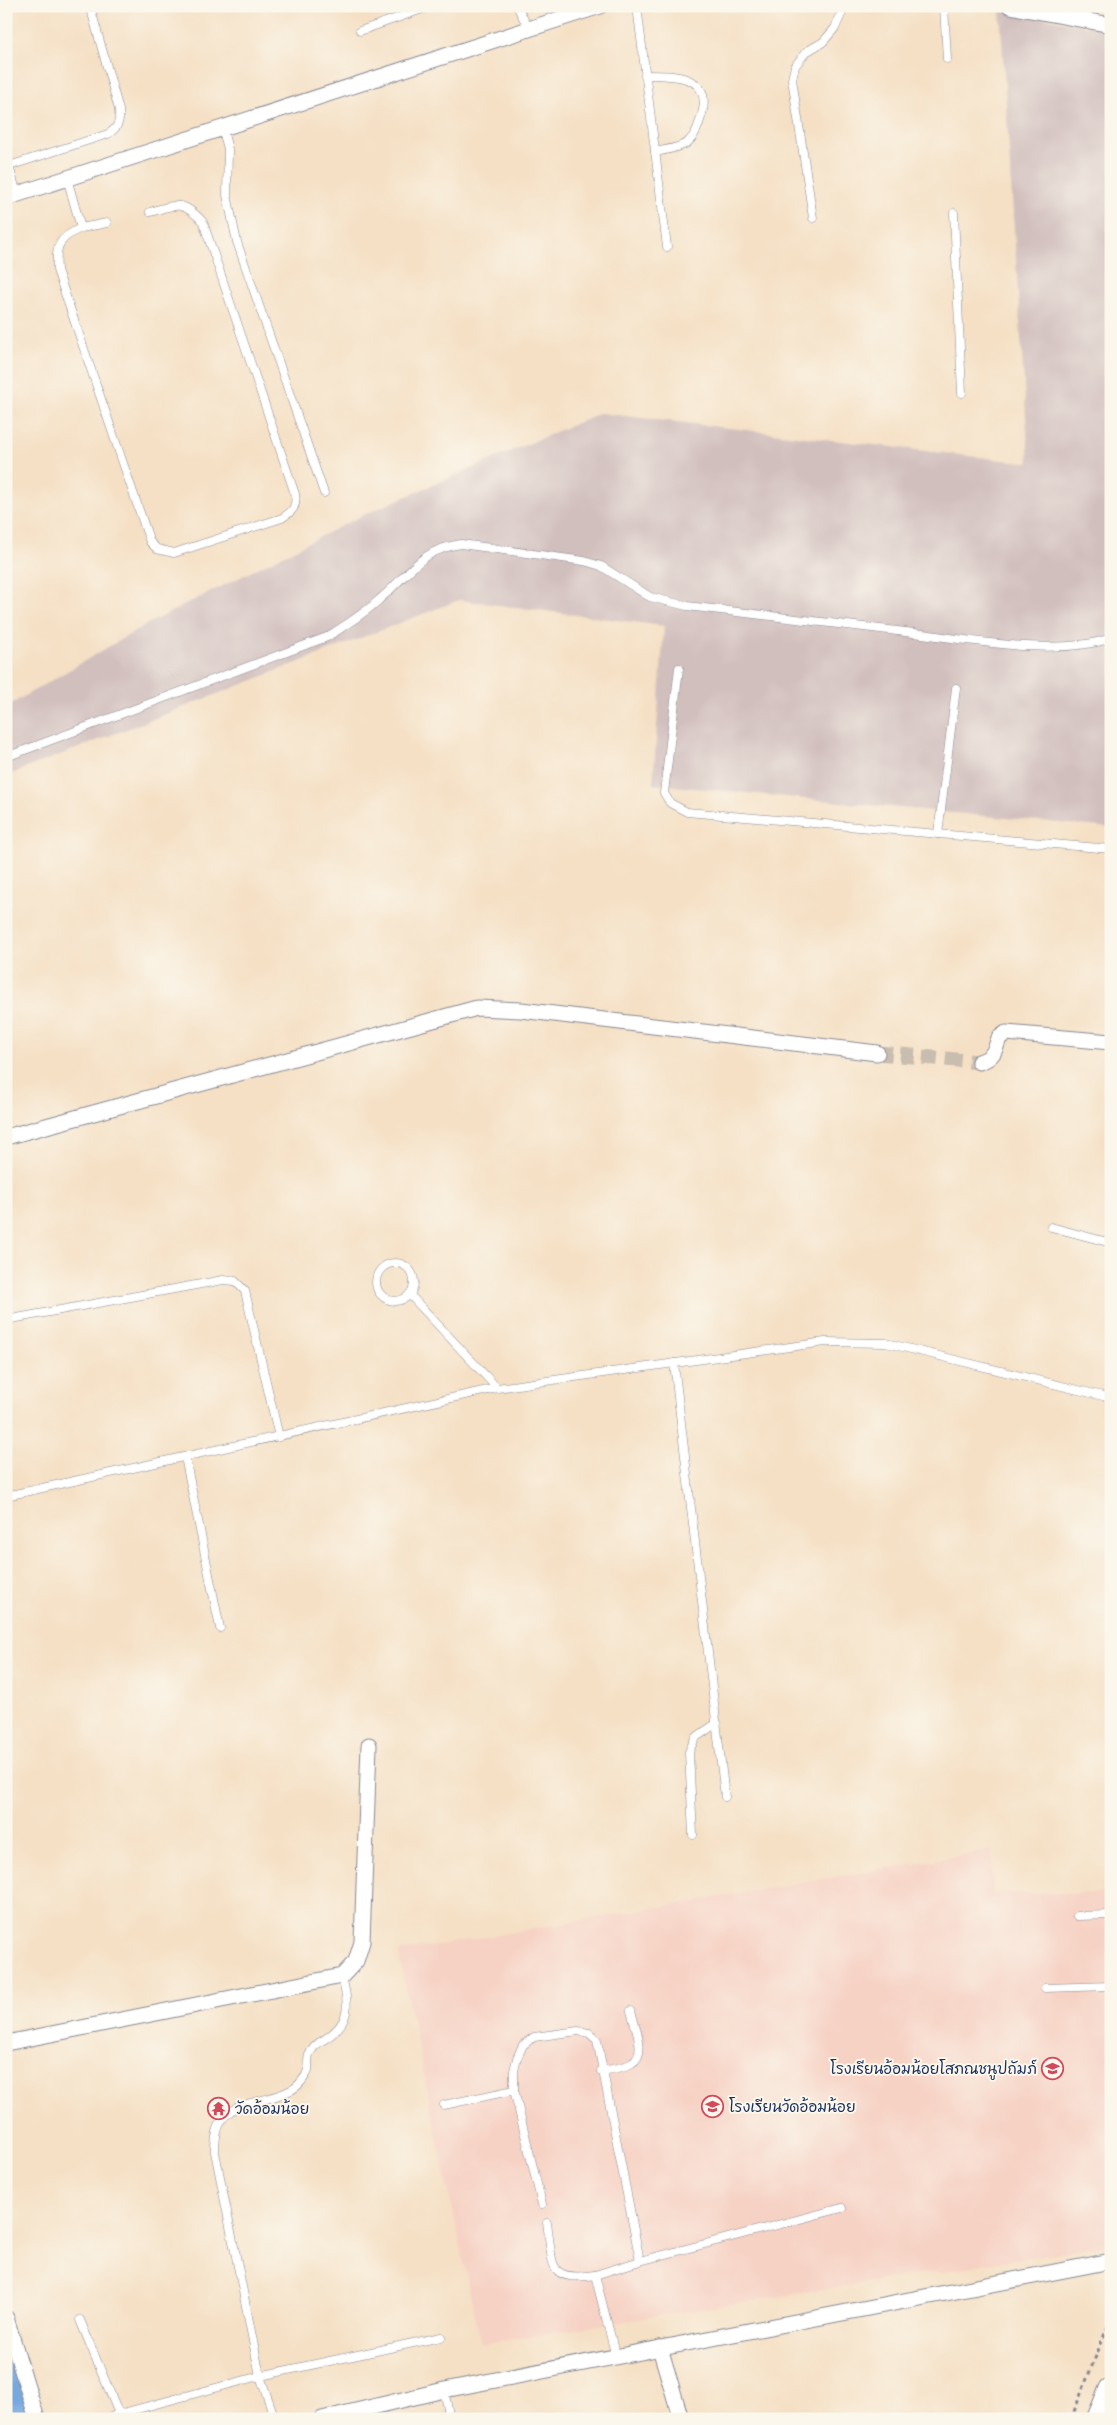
<svg xmlns="http://www.w3.org/2000/svg" width="1117" height="2425" viewBox="0 0 1117 2425" font-family="'Balsamiq Sans','Playpen Sans Thai',sans-serif">
<style>
.built{fill:#f6d2c4}
.industrial{fill:#d1bfbe}
.lines{fill:none;stroke-linecap:round;stroke-linejoin:round}
.canal{stroke:#74a6df;stroke-width:21}
.minor-tunnel{stroke:#c9bdb0;stroke-width:15;stroke-dasharray:15 8;stroke-linecap:butt}
.service-casing{stroke:#888892;stroke-width:9}
.minor-casing{stroke:#888892;stroke-width:17}
.primary-casing{stroke:#888892;stroke-width:26}
.path{stroke:#888892;stroke-width:3;stroke-dasharray:4 4;stroke-linecap:butt}
.service{stroke:#fff;stroke-width:8}
.minor{stroke:#fff;stroke-width:15}
.primary{stroke:#fff;stroke-width:24}
.labels{text-anchor:middle;stroke-width:4;stroke-linejoin:round;paint-order:stroke}
.poi-label{font-size:15px;fill:#1b2f5e;stroke:#fbf7ec;text-anchor:start}
</style>
<rect width="100%" height="100%" fill="#fbf7ec"/>
<filter id="ink" filterUnits="userSpaceOnUse"><feTurbulence type="fractalNoise" baseFrequency=".02" numOctaves="2"/><feDisplacementMap in="SourceGraphic" scale="10" xChannelSelector="R" yChannelSelector="G"/><feConvolveMatrix kernelMatrix="1 2 1 2 8 2 1 2 1" color-interpolation-filters="sRGB"/></filter>
<filter id="wash" filterUnits="userSpaceOnUse"><feTurbulence type="fractalNoise" baseFrequency=".0096" numOctaves="4" result="noise"/><feDisplacementMap in="SourceGraphic" scale="20" xChannelSelector="R" yChannelSelector="G"/><feGaussianBlur stdDeviation="1.12" result="paint"/><feColorMatrix in="noise" values="0 0 0 0 0 0 0 0 0 0 0 0 0 0 0 0 0 1.4 0 .05"/><feComposite in="paint" operator="in"/></filter>
<g filter="url(#wash)">
<rect width="100%" height="100%" fill="#f5e0c5"/>
<polygon class="built" points="992,1850 994,1974 993,1893 1111,1893 1111,2244 481,2344 398,1952"/>
<polygon class="industrial" points="1000,10 1111,30 1111,828 653,784 664,626 459,600 6,776 6,707 149,623 363,515 600,413 1029,463"/>
<g class="lines">
<polyline class="canal" points="6,2358 25,2419"/>
</g>
</g>
<g filter="url(#ink)">
<g class="lines">
<polyline class="minor-tunnel" points="877,1053 979,1062"/>
<defs>
<g id="service">
<polyline points="517,6 529,29"/>
<polyline points="637,6 667,247"/>
<polyline points="944,6 947,59"/>
<polyline points="360,31 431,6"/>
<path d="M645 75C672 75 713 74 702 114 699 124 696 135 688 142 681 148 664 150 655 152"/>
<polyline points="222,127 228,149 227,195 237,242 324,493"/>
<polyline points="9,166 17,194"/>
<path d="M6 167 108 134C118 128 120 122 119 110L90 6"/>
<path d="M67 178 81 228C59 238 55 245 57 270L150 542 157 549 174 553 282 518C293 511 297 507 295 494L203 222C183 200 177 204 150 212"/>
<polyline points="954,213 962,393"/>
<polyline points="813,218 792,79 795,66 806,52 823,42 835,28 845,6"/>
<polyline points="81,228 107,223"/>
<polyline points="679,668 664,793 670,803 687,812 1111,849"/>
<path d="M6 757 327 637C346 625 364 614 380 599 410 574 419 550 461 544L584 561 601 566 650 597 687 606C763 615 838 624 914 633 972 640 1056 657 1111 638"/>
<polyline points="938,834 956,688"/>
<polyline points="1051,1227 1111,1243"/>
<circle cx="395" cy="1282" r="19"/>
<polyline points="410,1295 497,1388"/>
<polyline points="6,1320 223,1280 235,1281 245,1291 279,1437"/>
<polyline points="674,1363 725,1797"/>
<polyline points="185,1457 220,1628"/>
<polyline points="6,1496 497,1388 825,1342 886,1343 1111,1398"/>
<polyline points="693,1835 689,1752 695,1738 717,1723"/>
<polyline points="1077,1916 1111,1915"/>
<polyline points="1045,1988 1111,1986"/>
<path d="M601 2071C611 2069 624 2068 632 2063 648 2054 634 2024 631 2011"/>
<polyline points="514,2090 514,2071 517,2058 523,2045 534,2037 578,2031 589,2033 597,2040 640,2261"/>
<polyline points="444,2105 514,2090 542,2204"/>
<path d="M547 2223C554 2264 545 2282 595 2275"/>
<polyline points="80,2320 119,2414 260,2376 441,2337"/>
<polyline points="616,2357 595,2275 640,2261 842,2208"/>
<polyline points="444,2390 450,2419"/>
<polyline points="106,2419 119,2414"/>
<path d="M275 2419 260 2376 215 2152C214 2095 255 2109 291 2090 298 2087 306 2077 308 2070 309 2066 307 2060 309 2055 312 2048 319 2042 325 2039 353 2021 348 2004 342 1976"/>
</g>
<g id="minor">
<polyline points="1010,6 1111,25"/>
<polyline points="6,198 600,6"/>
<path d="M979 1062C993 1058 995 1051 999 1038L1006 1033 1111 1042"/>
<polyline points="6,1137 477,1008 521,1010 877,1053"/>
<polyline points="6,2043 342,1976 356,1961 362,1942 369,1745"/>
<polyline points="6,2318 37,2419"/>
<polyline points="660,2348 681,2419"/>
<polyline points="322,2419 444,2390 1111,2261"/>
</g>
<polyline id="primary" points="1099,2419 1111,2390"/>
</defs>
<use href="#service" class="service-casing"/>
<use href="#minor" class="minor-casing"/>
<use href="#primary" class="primary-casing"/>
<polyline class="path" points="1071,2419 1111,2318"/>
<use href="#service" class="service"/>
<use href="#minor" class="minor"/>
<use href="#primary" class="primary"/>
</g>
</g>
<defs>
<symbol id="school-ring" viewBox="-11 -11 22 22"><circle r="9.5" fill="#fbf7ec" stroke="#d1495b" stroke-width="1.5"/><path d="M0-5L7-2L0 1L-7-2ZM-4 1L0 2.5L4 1V4Q0 6-4 4Z" fill="#d1495b"/></symbol>
<symbol id="temple-ring" viewBox="-11 -11 22 22"><circle r="9.5" fill="#fbf7ec" stroke="#d1495b" stroke-width="1.5"/><path d="M0-6L5-2H3V0L6.5 2.5H4V6H1.5V3h-3V6H-4V2.5H-6.5L-3 0V-2H-5Z" fill="#d1495b"/></symbol>
</defs>
<g fill-rule="evenodd">
<use href="#school-ring" x="1040" y="2056" width="25" height="25"/>
<use href="#school-ring" x="700" y="2094" width="25" height="25"/>
<use href="#temple-ring" x="206" y="2096" width="25" height="25"/>
</g>
<g class="labels">
<g class="poi-label">
<text x="1037" y="2074" text-anchor="end">โรงเรียนอ้อมน้อยโสภณชนูปถัมภ์</text>
<text x="729" y="2112">โรงเรียนวัดอ้อมน้อย</text>
<text x="235" y="2114">วัดอ้อมน้อย</text>
</g>
</g>
<rect width="1117" height="2425" fill="none" stroke="#fbf7ec" stroke-width="25"/>
</svg>
